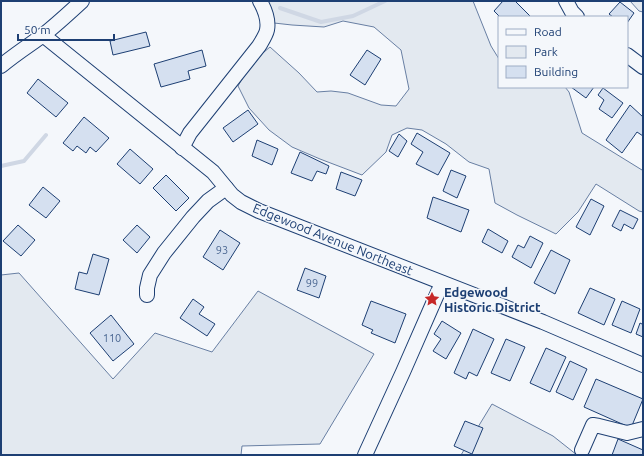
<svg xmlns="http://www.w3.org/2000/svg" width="644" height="456" viewBox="0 0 644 456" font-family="Ubuntu,sans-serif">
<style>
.green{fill:#e3e9f0;stroke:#687fa3}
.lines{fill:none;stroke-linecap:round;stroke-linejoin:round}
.stream{stroke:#cfd7e4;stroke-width:4}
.building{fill:#d5e0f0;stroke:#1d3f73}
.minor-casing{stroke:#1d3f73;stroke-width:16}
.minor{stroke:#f4f7fb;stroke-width:14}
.labels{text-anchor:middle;stroke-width:3;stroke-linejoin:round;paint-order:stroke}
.number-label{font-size:11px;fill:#4b6792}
.street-label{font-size:13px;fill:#1d3f73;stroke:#f4f7fb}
.poi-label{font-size:13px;font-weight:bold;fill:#1d3f73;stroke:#f4f7fb;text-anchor:start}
</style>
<rect width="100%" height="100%" fill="#f4f7fb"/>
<g class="green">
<polygon points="264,1 473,1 491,46 499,59 499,87 565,87 569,92 582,133 642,170 643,170 643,212 639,211 596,184 578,212 556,234 517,215 495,203 489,169 469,162 446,144 422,130 407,128 392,135 386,152 362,175 320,159 292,147 269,130 249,108 238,86 252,62 270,47 299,73 317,92 331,91 348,93 381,105 396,106 409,89 401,50 374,27 343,21 324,27 292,25 274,23"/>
<polygon points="630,1 643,1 643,12 639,11"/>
<polygon points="19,273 113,379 155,333 212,352 258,291 374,354 320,444 242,446 241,455 1,455 1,275"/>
<polygon points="492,404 553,436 577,455 461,455"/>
</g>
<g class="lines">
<g class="stream">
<polyline points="280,8 321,22 353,16 385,1"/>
<polyline points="1,166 24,161 46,135"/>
</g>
</g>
<g class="building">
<polygon points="503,1 515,1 531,17 500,17 494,11"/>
<polygon points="620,2 634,13 627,23 627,17 613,17 609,14"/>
<polygon points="146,32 150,46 113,55 110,41"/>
<polygon points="202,50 206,66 188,71 190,79 161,87 154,64"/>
<polygon points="367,50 381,59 365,85 350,75"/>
<polygon points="38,79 68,103 56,117 27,93"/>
<polygon points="571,87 594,87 586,98"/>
<polygon points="603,88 623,103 612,118 599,109 604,100 598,95"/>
<polygon points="630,105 643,117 643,136 637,132 622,153 606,140"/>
<polygon points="248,110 258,124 233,142 223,128"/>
<polygon points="84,117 109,138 96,152 90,147 86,153 77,146 73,151 63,143"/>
<polygon points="417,133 450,153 438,175 416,164 423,152 411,144"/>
<polygon points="399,134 407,141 398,157 389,151"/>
<polygon points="257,140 278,149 272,165 252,156"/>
<polygon points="130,149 153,169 140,184 117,164"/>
<polygon points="300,152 329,166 326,174 317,171 312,181 291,173"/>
<polygon points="451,170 466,176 457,198 443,191"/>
<polygon points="341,172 362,180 355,196 336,189"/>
<polygon points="166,175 189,198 176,211 153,188"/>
<polygon points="43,187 60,201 46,218 29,205"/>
<polygon points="433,197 469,210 461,232 427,218"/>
<polygon points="591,199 604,206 590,235 576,227"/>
<polygon points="620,210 638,219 633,229 624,224 621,231 612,226"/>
<polygon points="18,225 35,240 21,256 3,241"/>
<polygon points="137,225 150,237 137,253 123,240"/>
<polygon points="488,229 508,241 502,253 482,242"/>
<polygon points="220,230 240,243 223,270 203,257"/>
<polygon points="530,236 543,243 531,268 512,257 518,245 524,248"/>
<polygon points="551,250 570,260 555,294 534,283"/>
<polygon points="93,254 109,259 99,295 75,289 79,272 87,274"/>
<polygon points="305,268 326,276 319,298 297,290"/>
<polygon points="590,288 615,299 604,325 578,313"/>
<polygon points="193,299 204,307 199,314 215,324 207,336 180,318"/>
<polygon points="371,301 406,314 395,343 371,333 373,330 362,325"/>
<polygon points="622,301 640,309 631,333 612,325"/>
<polygon points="111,315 134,344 113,361 90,333"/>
<polygon points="442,321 461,333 446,359 433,351 441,339 434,334"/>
<polygon points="640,323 642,324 643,323 643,337 636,334"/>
<polygon points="473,329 494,339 477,376 469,372 466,379 454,373"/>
<polygon points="506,339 525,347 510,381 491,373"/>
<polygon points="546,348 566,357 550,392 530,383"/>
<polygon points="570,361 587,369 573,400 556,392"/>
<polygon points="596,379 643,399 631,428 584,407"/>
<polygon points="465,421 483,428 472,454 454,446"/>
<polygon points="618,439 643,450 643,455 612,455"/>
</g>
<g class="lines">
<defs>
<g id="minor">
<polyline points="566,1 572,12 577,17"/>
<polyline points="43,35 213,172 232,195 241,202 259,211 543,322 643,365"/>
<polyline points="627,55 643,67"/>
<path d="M1 66C14 55 28 46 42 36 56 25 69 13 82 1"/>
<path d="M182 148 190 133 259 46C262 41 266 35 267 30 269 20 265 10 260 1"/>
<polyline points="147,295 147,288 150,275 164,253 193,217 208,201 226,188"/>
<polyline points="582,450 593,425 599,426 627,433 643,429"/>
<polyline points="365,455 403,372 442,283"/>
</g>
</defs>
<use href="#minor" class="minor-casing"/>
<use href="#minor" class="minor"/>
</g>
<defs>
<symbol id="sight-bare" viewBox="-9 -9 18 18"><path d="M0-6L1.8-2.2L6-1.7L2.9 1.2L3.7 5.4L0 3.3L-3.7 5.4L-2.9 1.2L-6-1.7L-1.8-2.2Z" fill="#c62828" stroke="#f4f7fb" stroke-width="2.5" paint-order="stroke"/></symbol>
</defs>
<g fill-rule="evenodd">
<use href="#sight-bare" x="421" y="288" width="22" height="22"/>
</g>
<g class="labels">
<g class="number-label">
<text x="222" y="254">93</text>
<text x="312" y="287">99</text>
<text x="112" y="342">110</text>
</g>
<g class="street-label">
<text transform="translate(333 239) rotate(22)" y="5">Edgewood Avenue Northeast</text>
</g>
<g class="poi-label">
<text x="444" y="297">Edgewood<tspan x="444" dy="15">Historic District</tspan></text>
</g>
</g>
<rect width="644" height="456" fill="none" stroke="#1d3f73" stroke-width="4"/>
<rect x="498" y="16" width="130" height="72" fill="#f4f7fb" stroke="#9eadc5"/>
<rect x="506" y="29" width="20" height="6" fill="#f4f7fb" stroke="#9eadc5"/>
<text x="534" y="36" font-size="12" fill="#1d3f73">Road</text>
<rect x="506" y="46" width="20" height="12" fill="#e3e9f0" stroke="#9eadc5"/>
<text x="534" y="56" font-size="12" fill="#1d3f73">Park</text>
<rect x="506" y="66" width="20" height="12" fill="#d5e0f0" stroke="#9eadc5"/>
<text x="534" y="76" font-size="12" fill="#1d3f73">Building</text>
<path d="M18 34v6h96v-6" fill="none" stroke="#1d3f73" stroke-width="2"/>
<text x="24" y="34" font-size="12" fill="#1d3f73" stroke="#f4f7fb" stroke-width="3" paint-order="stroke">50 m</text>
</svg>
